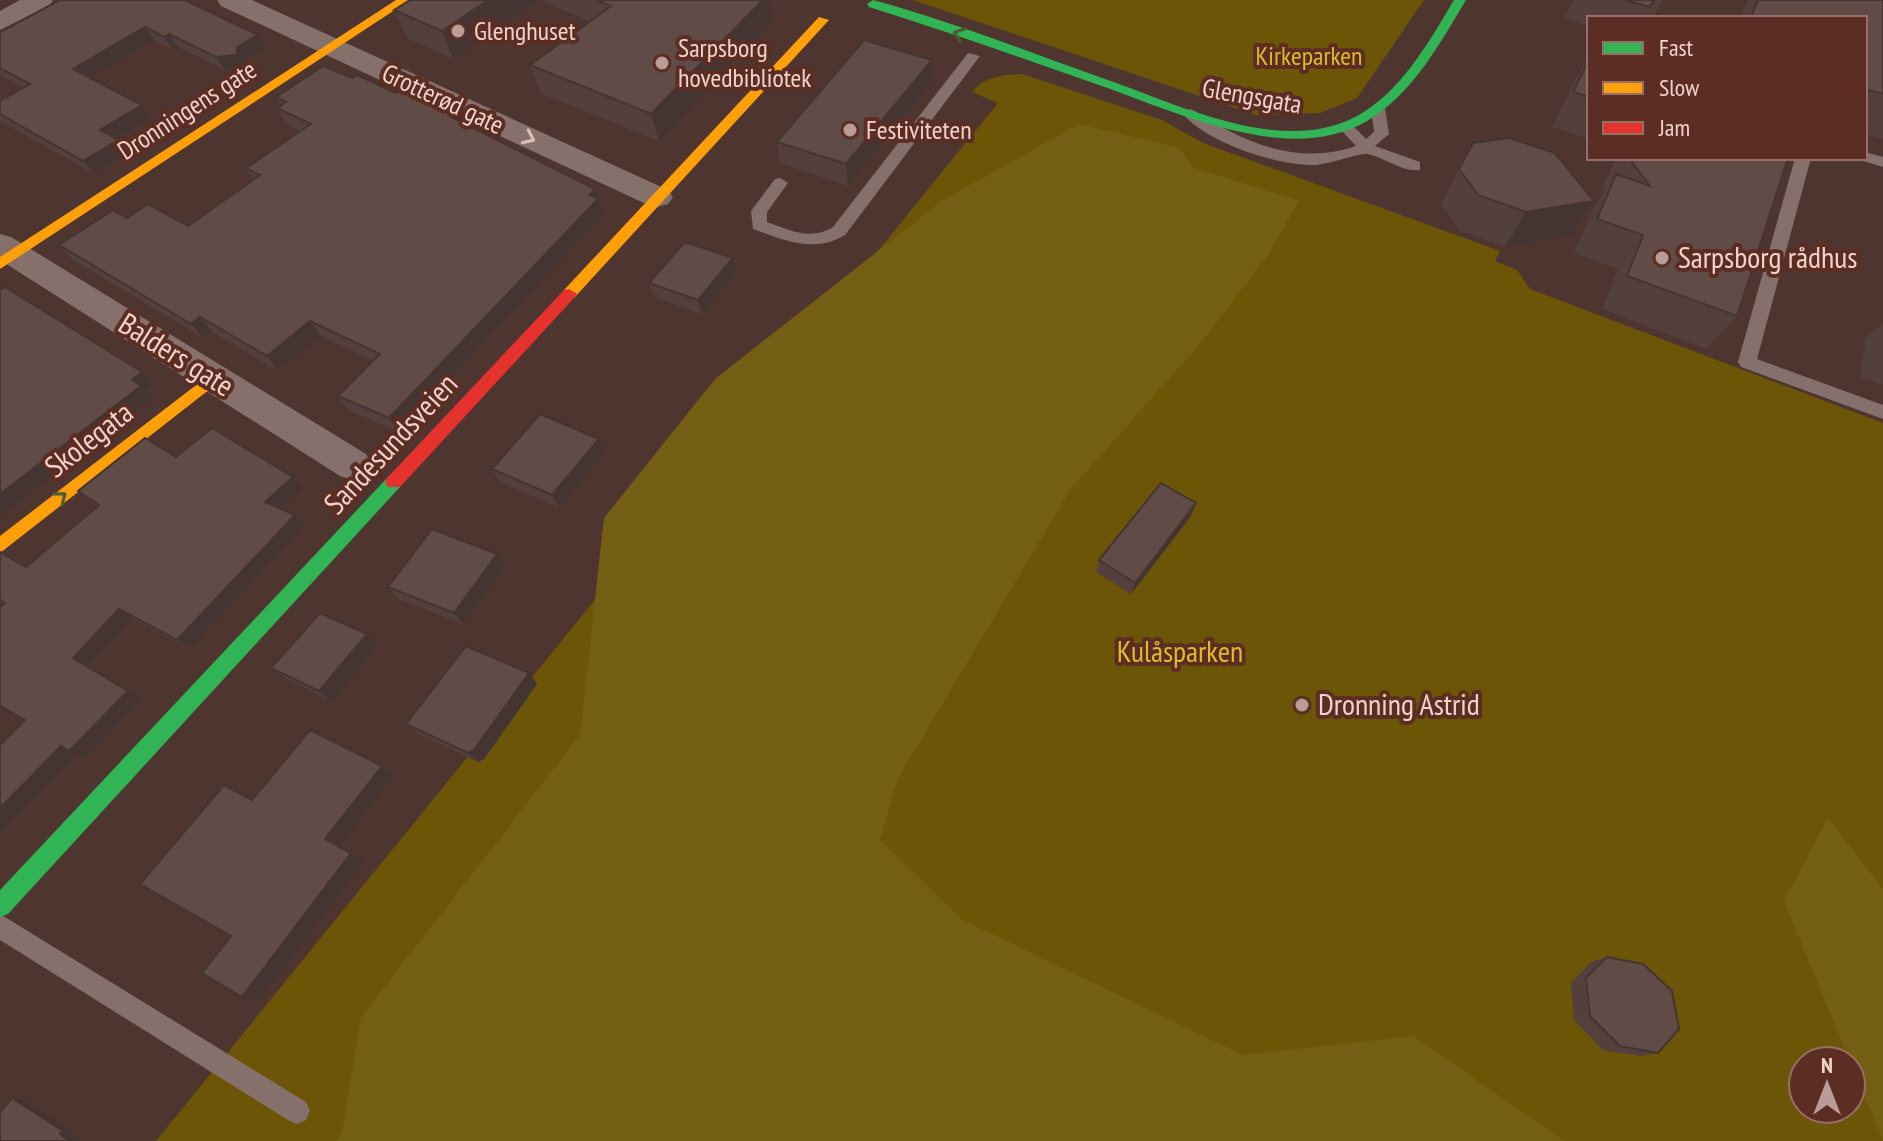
<svg xmlns="http://www.w3.org/2000/svg" width="1883" height="1141" viewBox="0 0 1883 1141" font-family="'PT Sans Narrow',sans-serif">
<style>
.green{fill:#6c5506;fill-rule:evenodd}
.forest{fill:#745e13}
.lines{fill:none;stroke-linecap:round;stroke-linejoin:round}
.lane{fill:#85706c;fill-rule:evenodd}
.street{fill:#85706c;fill-rule:evenodd}
.fast{fill:#30b455;fill-rule:evenodd}
.slow{fill:#ff9f0a;fill-rule:evenodd}
.jam{fill:#e5322d;fill-rule:evenodd}
.wall{fill:#53403d}
.shaded-wall{fill:#443432}
.building{fill:#614b47;stroke:#443432;stroke-width:2}
.oneway{stroke:#4d5c34}
.oneway2{stroke:#dcbfb9}
.poi-dot{fill:#b99c95;stroke:#5c2d23;stroke-width:3}
.labels{text-anchor:middle;stroke-width:8;stroke-linejoin:round;paint-order:stroke}
.far-poi-label{font-size:26px;fill:#f2d3cc;stroke:#5c2d23;text-anchor:start}
.far-park-label{font-size:26px;fill:#e1ba2a;stroke:#5c2d23}
.far-street-label{font-size:26px;fill:#f2d3cc;stroke:#5c2d23}
.poi-label{font-size:30px;fill:#f2d3cc;stroke:#5c2d23;text-anchor:start}
.street-label{font-size:30px;fill:#f2d3cc;stroke:#5c2d23}
.park-label{font-size:30px;fill:#e1ba2a;stroke:#5c2d23}
</style>
<rect width="100%" height="100%" fill="#4f3530"/>
<g class="green">
<polygon points="913,0 1424,0 1357,98 1320,113 1256,115"/>
<path d="M1022 74 1162 120 1203 143 1500 251 1495 261 1517 270 1530 289 1883 423V1141H156L998 103 972 92C986 76 1002 75 1022 74ZM1803 1061H1851V1109H1803Z"/>
</g>
<g class="forest">
<polygon points="1079,124 1180,148 1192,167 1299,201 1269,253 1204,339 1070,490 898,778 880,840 961,919 1243,1055 1413,1036 1564,1141 335,1141 342,1132 361,1017 580,735 604,518 715,379 943,200"/>
<polygon points="1828,818 1883,889 1883,1141 1784,901"/>
</g>
<g class="lines">
<g class="lane">
<path d="M968 53 980 56 845 235C814 254 784 240 753 229L751 211 775 179 780 178 788 183 767 212V222C789 230 811 241 833 227Z"/>
<path d="M1378 103 1385 108 1389 134 1375 146 1420 162V170C1403 173 1385 157 1367 154 1358 153 1328 165 1313 165 1275 165 1208 143 1183 114L1190 109 1195 111C1244 143 1298 166 1356 146L1340 129V123H1350L1366 139 1374 132 1371 108Z"/>
<polygon points="1865,152 1883,157 1883,167 1860,160 1858,158 1865,158"/>
<polygon points="1795,158 1811,158 1757,359 1883,405 1883,419 1741,367 1738,362"/>
<polygon points="0,914 306,1102 310,1111 306,1120 297,1124 288,1120 0,940"/>
</g>
<g class="street">
<polygon points="20,0 53,0 49,6 0,30 0,11"/>
<polygon points="217,0 252,0 668,190 673,197 668,204 657,207 646,204 221,6"/>
<polygon points="0,234 11,237 366,454 372,465 366,476 353,480 340,476 0,260"/>
</g>
<g class="fast">
<path d="M873 0C951 21 1028 52 1105 79 1178 104 1281 157 1357 116 1401 92 1429 42 1454 0H1466C1440 43 1412 95 1367 121 1342 136 1308 141 1279 138 1216 132 1158 106 1099 85 1022 58 946 31 869 7L867 4Z"/>
<polygon points="394,475 400,477 403,482 400,487 8,914 0,917 0,890 388,477"/>
</g>
<g class="slow">
<polygon points="396,0 410,0 0,269 0,257"/>
<polygon points="819,17 829,20 574,298 564,298 564,290"/>
<polygon points="213,372 219,374 221,378 219,382 0,553 0,536"/>
</g>
<polygon class="jam" points="569,289 577,294 574,298 400,487 388,487 385,482 388,477 564,290"/>
</g>
<g class="wall">
<polygon points="60,0 258,35 265,48 245,60 245,68 225,70 178,47 173,50 154,40 90,78 151,118 117,139 128,153 94,174 0,121 0,101 24,88 0,75 0,32"/>
<polygon points="538,0 454,59 407,38 394,10"/>
<polygon points="541,0 770,0 773,21 659,141 540,93 530,65 590,22"/>
<polygon points="1574,0 1663,0 1652,18 1589,18 1589,26 1564,18"/>
<polygon points="1748,0 1883,0 1883,139 1865,134 1865,18 1740,18"/>
<polygon points="1589,56 1589,139 1552,127 1576,78"/>
<polygon points="932,82 848,186 780,163 777,142"/>
<polygon points="276,97 469,125 599,198 604,214 399,432 348,410 338,396 373,361 321,336 278,371 212,332 203,338 73,260 59,245 127,218 188,226 254,180 246,168 301,131 286,124 277,108 281,105"/>
<polygon points="1616,158 1788,158 1737,316 1707,349 1602,309 1618,269 1574,253 1593,209 1605,191 1602,188"/>
<polygon points="1459,169 1594,201 1571,236 1505,247 1459,230 1441,204"/>
<polygon points="736,273 702,314 654,297 649,283"/>
<polygon points="1883,323 1883,385 1860,377 1866,338"/>
<polygon points="605,452 560,508 500,482 492,469"/>
<polygon points="176,457 303,488 280,508 305,525 190,649 133,619 88,667 142,699 85,758 25,720 5,603 26,567 98,507 78,491"/>
<polygon points="1191,516 1131,594 1096,572 1099,560"/>
<polygon points="506,566 463,624 398,599 388,587"/>
<polygon points="378,645 332,702 285,678 271,668"/>
<polygon points="529,673 537,684 484,759 478,762 418,734 406,724"/>
<polygon points="1607,957 1658,1053 1641,1056 1603,1050 1574,1020 1571,983 1591,962"/>
</g>
<g class="shaded-wall">
<polygon points="488,0 538,0 454,59 442,31"/>
<polygon points="763,0 770,0 773,21 659,141 651,114"/>
<polygon points="145,27 154,40 83,82 73,69"/>
<polygon points="169,34 178,47 173,50 164,37"/>
<polygon points="258,35 265,48 245,60 245,68 225,70 216,57 237,47"/>
<polygon points="932,60 932,82 848,186 846,164"/>
<polygon points="142,105 151,118 110,143 100,130"/>
<polygon points="462,110 469,125 458,133 451,117"/>
<polygon points="118,140 128,153 94,174 83,161"/>
<polygon points="595,189 604,214 399,432 389,418 589,195"/>
<polygon points="1594,201 1571,236 1505,247 1526,212"/>
<polygon points="733,258 736,273 702,314 698,300"/>
<polygon points="200,317 212,332 203,338 191,324"/>
<polygon points="310,321 321,336 278,371 267,356"/>
<polygon points="142,372 153,384 145,390 153,397 0,516 0,494"/>
<polygon points="599,439 605,452 560,508 552,495"/>
<polygon points="293,477 303,488 275,513 265,502"/>
<polygon points="1196,503 1191,516 1131,594 1135,583"/>
<polygon points="295,515 305,525 190,649 177,640"/>
<polygon points="497,554 506,566 463,624 454,613"/>
<polygon points="119,609 133,619 87,667 73,658"/>
<polygon points="367,634 378,645 332,702 319,691"/>
<polygon points="529,673 537,684 484,759 478,762 468,753"/>
<polygon points="128,691 142,699 85,758 77,754 0,833 0,808 61,746"/>
<polygon points="382,766 394,775 339,847 325,839"/>
<polygon points="351,853 365,860 259,1001 242,997"/>
<polygon points="12,1098 24,1100 74,1132 72,1135 80,1141 69,1141"/>
</g>
<g class="building">
<polygon points="60,0 185,0 258,35 237,47 237,55 216,57 169,34 164,37 145,27 73,69 142,105 100,130 118,140 83,161 0,114 0,101 30,84 0,68 0,32"/>
<polygon points="410,0 488,0 442,31 394,10"/>
<polygon points="597,0 763,0 651,114 530,65 611,6"/>
<polygon points="1624,0 1654,0 1650,7"/>
<polygon points="1758,0 1883,0 1883,94 1865,89 1865,18 1751,18"/>
<polygon points="864,40 932,60 846,164 777,142"/>
<polygon points="1589,59 1589,97 1573,92"/>
<polygon points="323,66 353,78 357,75 396,93 408,85 462,110 451,117 595,189 589,195 599,198 389,418 338,396 380,354 310,321 267,356 200,317 191,324 59,245 113,210 127,218 148,204 188,226 260,175 246,168 311,124 277,108 286,102 276,97"/>
<polygon points="1509,138 1555,153 1594,201 1526,212 1478,195 1459,169 1473,143"/>
<polygon points="1629,158 1788,158 1737,316 1627,276 1643,235 1597,219 1616,174 1650,186"/>
<polygon points="685,242 733,258 698,300 649,283"/>
<polygon points="5,287 142,372 132,380 141,386 0,494 0,290"/>
<polygon points="540,414 599,439 552,495 492,469"/>
<polygon points="212,428 293,477 265,502 295,515 177,640 119,609 73,658 128,691 69,751 61,746 0,808 0,745 25,720 0,706 0,607 5,603 0,600 0,552 26,567 99,505 78,491 145,438 176,457"/>
<polygon points="1161,483 1196,503 1135,583 1099,560"/>
<polygon points="432,529 497,554 454,613 388,587"/>
<polygon points="320,613 367,634 319,691 271,668"/>
<polygon points="466,646 529,673 474,750 468,753 406,724"/>
<polygon points="310,730 382,766 325,839 351,853 242,997 202,973 231,936 140,884 224,785 252,800"/>
<polygon points="1607,957 1643,964 1672,991 1679,1029 1658,1053 1620,1046 1590,1016 1586,978"/>
<polygon points="12,1098 63,1131 60,1134 69,1141 0,1141 0,1112"/>
</g>
<defs><path id="oneway-chevron" d="M-2-3.5L2.5 0L-2 3.5" fill="none" stroke-width="1.6" stroke-linecap="round" stroke-linejoin="round" transform="scale(2)"/></defs>
<g class="oneway">
<use href="#oneway-chevron" transform="translate(959 34) rotate(-160)"/>
<use href="#oneway-chevron" transform="translate(61 497) rotate(-38)"/>
</g>
<use class="oneway2" href="#oneway-chevron" transform="translate(529 138) rotate(25)"/>
<g class="poi-dot">
<circle cx="458" cy="31" r="8"/>
<circle cx="662" cy="63" r="8"/>
<circle cx="850" cy="130" r="8"/>
<circle cx="1662" cy="258" r="8"/>
<circle cx="1302" cy="705" r="8"/>
</g>
<g class="labels">
<g class="far-poi-label">
<text x="474" y="40">Glenghuset</text>
<text x="678" y="57">Sarpsborg<tspan x="678" dy="30">hovedbibliotek</tspan></text>
<text x="866" y="139">Festiviteten</text>
</g>
<g class="far-park-label">
<text x="1309" y="65">Kirkeparken</text>
</g>
<g class="far-street-label">
<text transform="translate(1252 96) rotate(10)" y="9">Glengsgata</text>
<text transform="translate(443 99) rotate(25)" y="9">Grotterød gate</text>
<text transform="translate(187 110) rotate(-33)" y="9">Dronningens gate</text>
</g>
<g class="poi-label">
<text x="1678" y="268">Sarpsborg rådhus</text>
<text x="1318" y="715">Dronning Astrid</text>
</g>
<g class="street-label">
<text transform="translate(176 355) rotate(32)" y="10">Balders gate</text>
<text transform="translate(89 440) rotate(-38)" y="10">Skolegata</text>
<text transform="translate(391 444) rotate(-47)" y="10">Sandesundsveien</text>
</g>
<g class="park-label">
<text x="1180" y="662">Kulåsparken</text>
</g>
</g>
<rect x="1587" y="16" width="280" height="144" fill="#5c2d23" stroke="#986f67" stroke-width="2"/>
<rect x="1603" y="42" width="40" height="12" fill="#30b455" stroke="#986f67" stroke-width="2"/>
<text x="1659" y="56" font-size="24" fill="#f2d3cc">Fast</text>
<rect x="1603" y="82" width="40" height="12" fill="#ff9f0a" stroke="#986f67" stroke-width="2"/>
<text x="1659" y="96" font-size="24" fill="#f2d3cc">Slow</text>
<rect x="1603" y="122" width="40" height="12" fill="#e5322d" stroke="#986f67" stroke-width="2"/>
<text x="1659" y="136" font-size="24" fill="#f2d3cc">Jam</text>
<g transform="translate(1827 1085)"><circle r="38" fill="#5c2d23" stroke="#986f67" stroke-width="2"/>
<path d="M0-6L14 30L0 20L-14 30Z" fill="#b99c95"/>
<text y="-12" font-size="22" font-weight="bold" text-anchor="middle" fill="#f2d3cc">N</text>
</g>
</svg>
